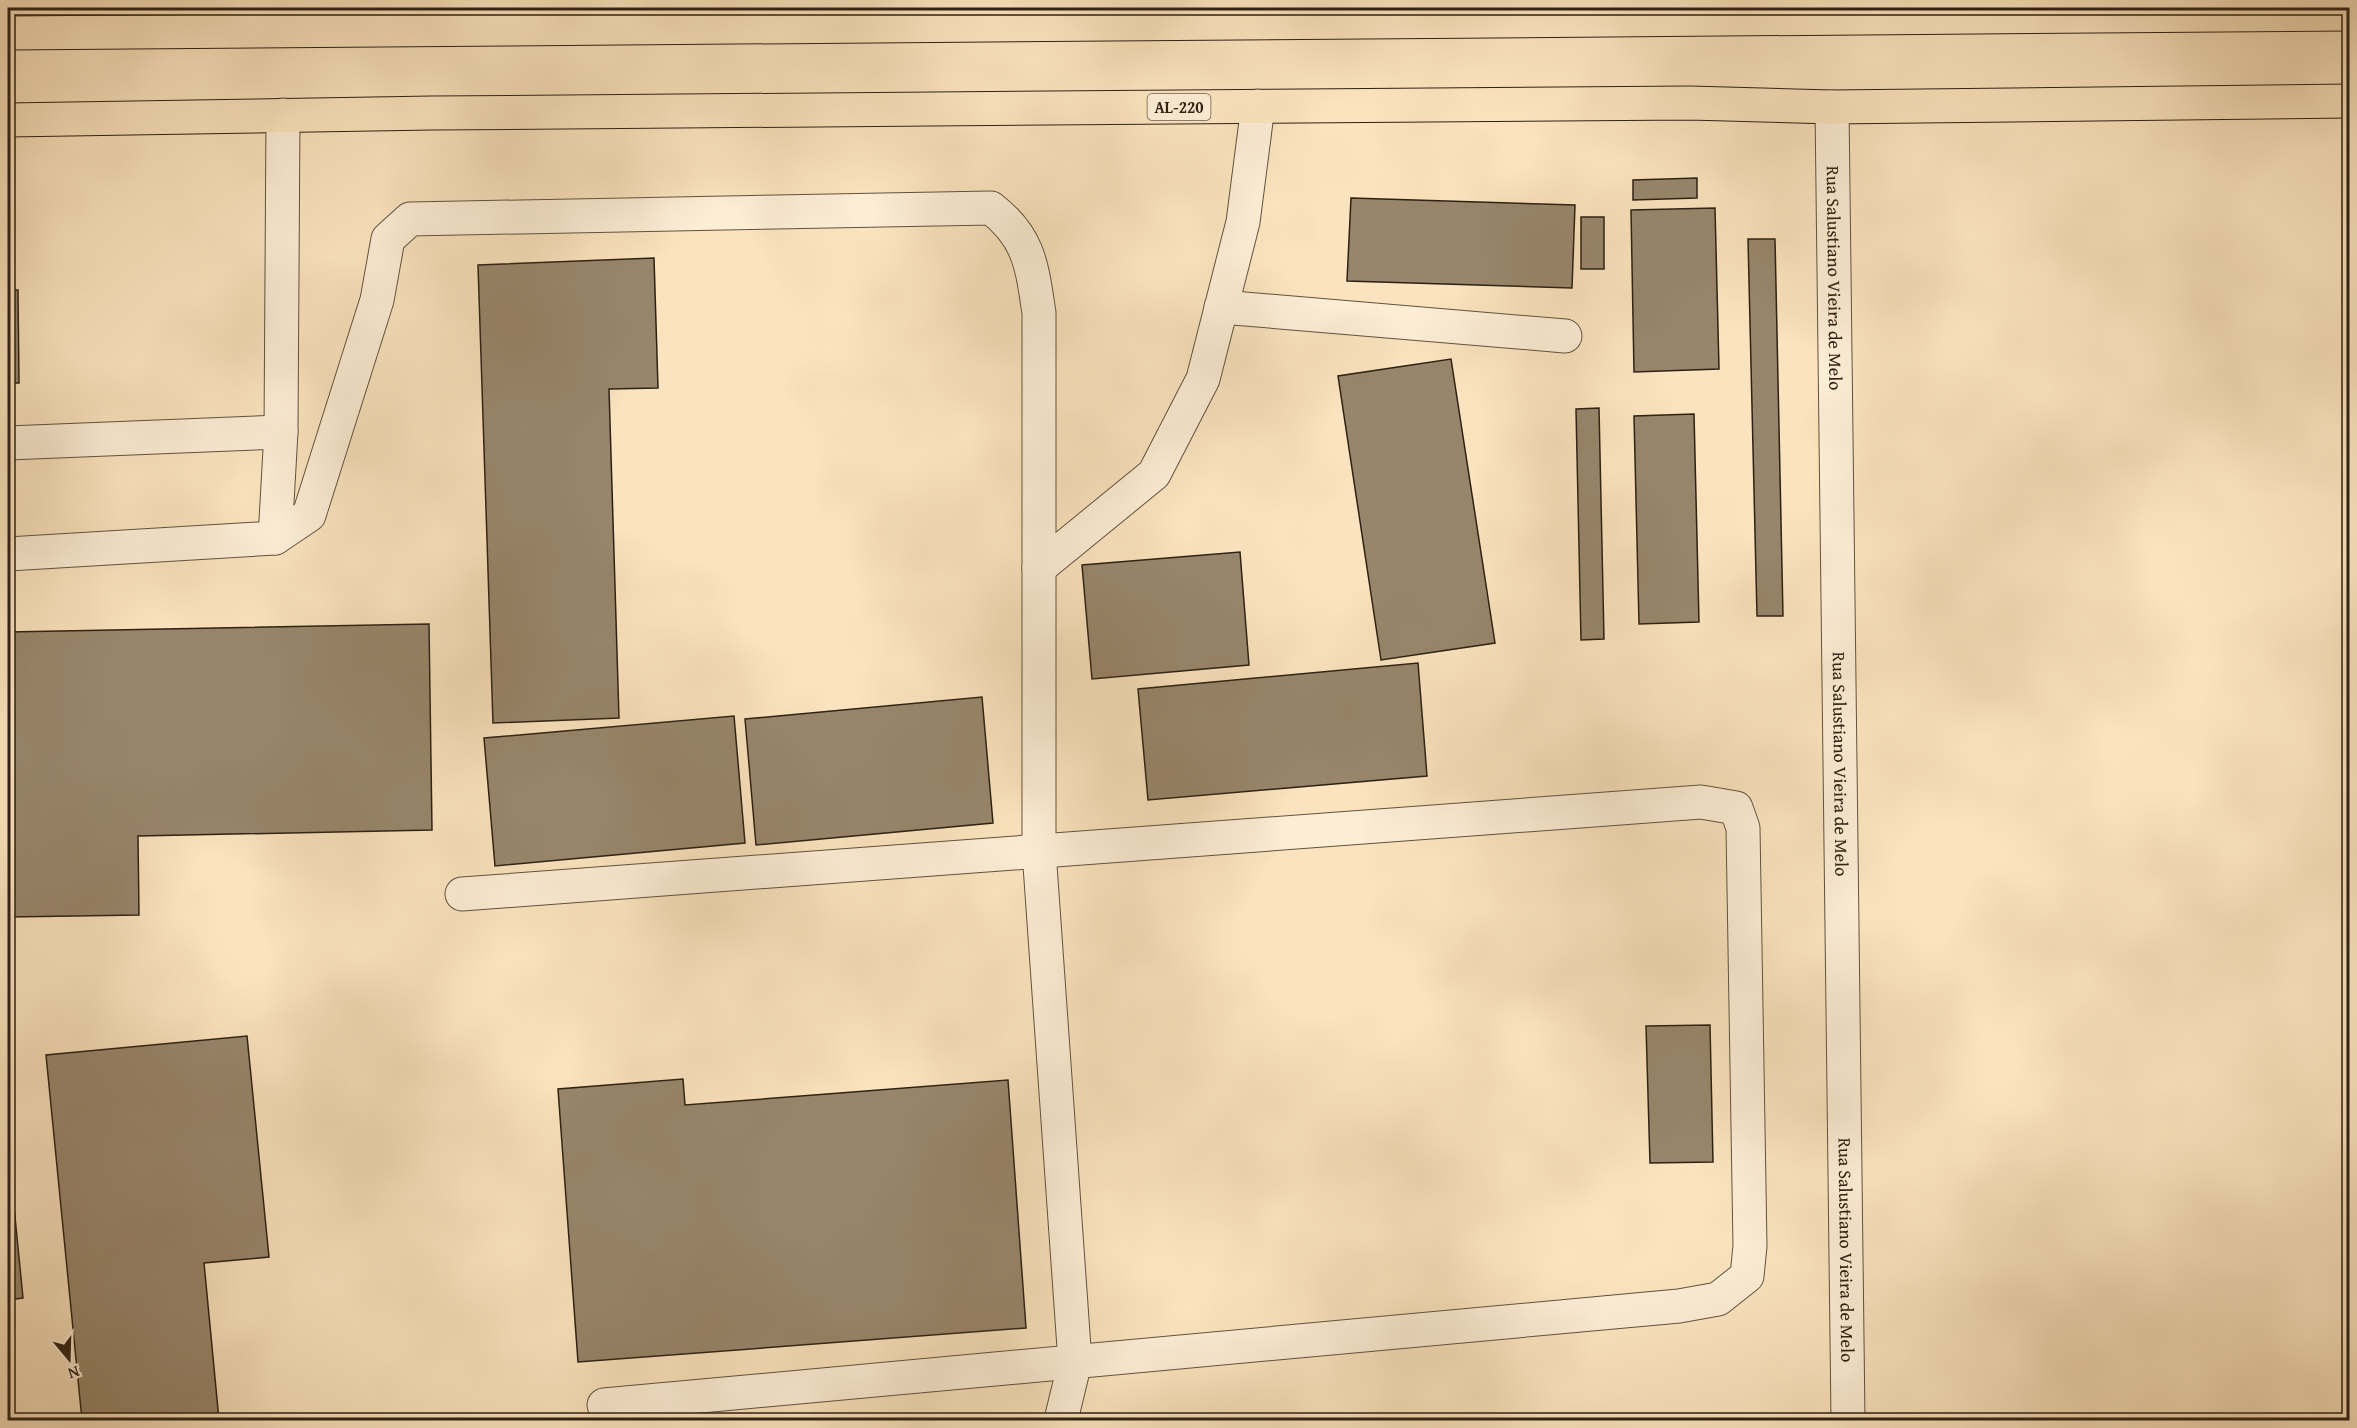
<svg xmlns="http://www.w3.org/2000/svg" width="2357" height="1428" viewBox="0 0 2357 1428" font-family="'Gentium Book Plus',serif">
<style>
.building{fill:#98866c;stroke:#2d2113;stroke-width:1.5}
.lines{fill:none;stroke-linecap:round;stroke-linejoin:round}
.minor-casing{stroke:#60523e;stroke-width:35}
.highway-casing{stroke:#2d2113;stroke-width:35}
.minor{stroke:#fcedd5;stroke-width:33}
.highway{stroke:#fae3be;stroke-width:33}
.labels{text-anchor:middle;stroke-width:6;stroke-linejoin:round;paint-order:stroke}
.shield{fill:#fcedd5;stroke:#6b5e4d;stroke-width:1.5}
.shield-label{font-size:16px;font-weight:bold;fill:#2d2113}
.street-label{font-size:18px;fill:#2d2113;stroke:#fcedd5}
</style>
<rect width="100%" height="100%" fill="#fae3be"/>
<filter id="stains"><feTurbulence type="fractalNoise" baseFrequency=".00333" numOctaves="4"/><feColorMatrix values="0 0 0 0 .2 0 0 0 0 .09 0 0 0 0 .02 0 0 0 .5 -.17"/></filter>
<radialGradient id="worn" r=".72"><stop offset=".6" stop-color="#630" stop-opacity="0"/><stop offset="1" stop-color="#630" stop-opacity=".3"/></radialGradient>
<g class="building">
<polygon points="1697,178 1697,198 1633,200 1633,180"/>
<polygon points="1351,198 1575,205 1572,288 1347,281"/>
<polygon points="1715,208 1719,369 1634,372 1631,210"/>
<rect x="1581" y="217" width="23" height="52"/>
<polygon points="1748,239 1775,239 1783,616 1757,616"/>
<polygon points="654,258 658,388 609,389 619,718 493,723 478,265"/>
<polygon points="8,290 18,290 19,383 8,383"/>
<polygon points="1451,359 1495,643 1381,660 1338,376"/>
<polygon points="1599,408 1604,639 1581,640 1576,409"/>
<polygon points="1694,414 1699,622 1639,624 1634,416"/>
<polygon points="1240,552 1249,665 1092,679 1082,565"/>
<polygon points="429,624 432,830 138,836 139,915 8,917 8,632"/>
<polygon points="1418,663 1427,776 1148,800 1138,689"/>
<polygon points="982,697 993,823 756,845 745,719"/>
<polygon points="734,716 745,843 495,866 484,738"/>
<polygon points="1710,1025 1713,1162 1650,1163 1646,1026"/>
<polygon points="247,1036 269,1257 204,1263 219,1420 82,1420 46,1055"/>
<polygon points="683,1079 685,1105 1008,1080 1026,1328 578,1362 558,1089"/>
<polygon points="8,1146 23,1298 8,1300"/>
</g>
<g class="lines">
<defs>
<g id="minor">
<path id="s1" d="M1832 107 1848 1420"/>
<polyline points="1221,307 1565,336"/>
<polyline points="8,443 281,432"/>
<polyline points="275,538 281,432 283,115"/>
<path d="M8 554 275 538 309 515 377 300 388 239 410 219 991 208C1030 238 1032 267 1039 313V851L1075 1362 1061 1420"/>
<polyline points="1039,568 1154,474 1203,379 1243,222 1258,106"/>
<polyline points="462,894 1701,802 1736,808 1743,828 1750,1246 1747,1276 1718,1299 1679,1306 604,1405"/>
</g>
<g id="highway">
<polyline points="8,33 2350,14"/>
<polyline points="8,120 432,113 1690,103 1832,107 2350,101"/>
</g>
</defs>
<use href="#minor" class="minor-casing"/>
<use href="#highway" class="highway-casing"/>
<use href="#minor" class="minor"/>
<use href="#highway" class="highway"/>
</g>
<g class="labels">
<rect class="shield" x="1147.5" y="94" width="63" height="26" rx="4.5"/>
<g class="shield-label">
<text x="1179" y="113">AL-220</text>
</g>
<g class="street-label">
<text dy="6" stroke="none"><textPath href="#s1" startOffset="171">Rua Salustiano Vieira de Melo</textPath></text>
<text dy="6" stroke="none"><textPath href="#s1" startOffset="657">Rua Salustiano Vieira de Melo</textPath></text>
<text dy="6" stroke="none"><textPath href="#s1" startOffset="1143">Rua Salustiano Vieira de Melo</textPath></text>
</g>
</g>
<rect width="2357" height="1428" fill="none" stroke="#fae3be" stroke-width="30"/>
<rect x="9" y="9" width="2339" height="1410" fill="none" stroke="#2d2113" stroke-width="3"/>
<rect x="15" y="15" width="2327" height="1398" fill="none" stroke="#2d2113" stroke-width="1.5"/>
<g transform="translate(69 1359) rotate(161)" stroke="#fcedd5" stroke-width="4.5" paint-order="stroke">
<path d="M0-4.5L10 22L0 15L-10 22Z" fill="#2d2113"/>
<text y="-9" font-size="16" font-weight="bold" text-anchor="middle" fill="#2d2113">N</text>
</g>
<rect width="100%" height="100%" filter="url(#stains)"/>
<rect width="100%" height="100%" fill="url(#worn)"/>
</svg>
